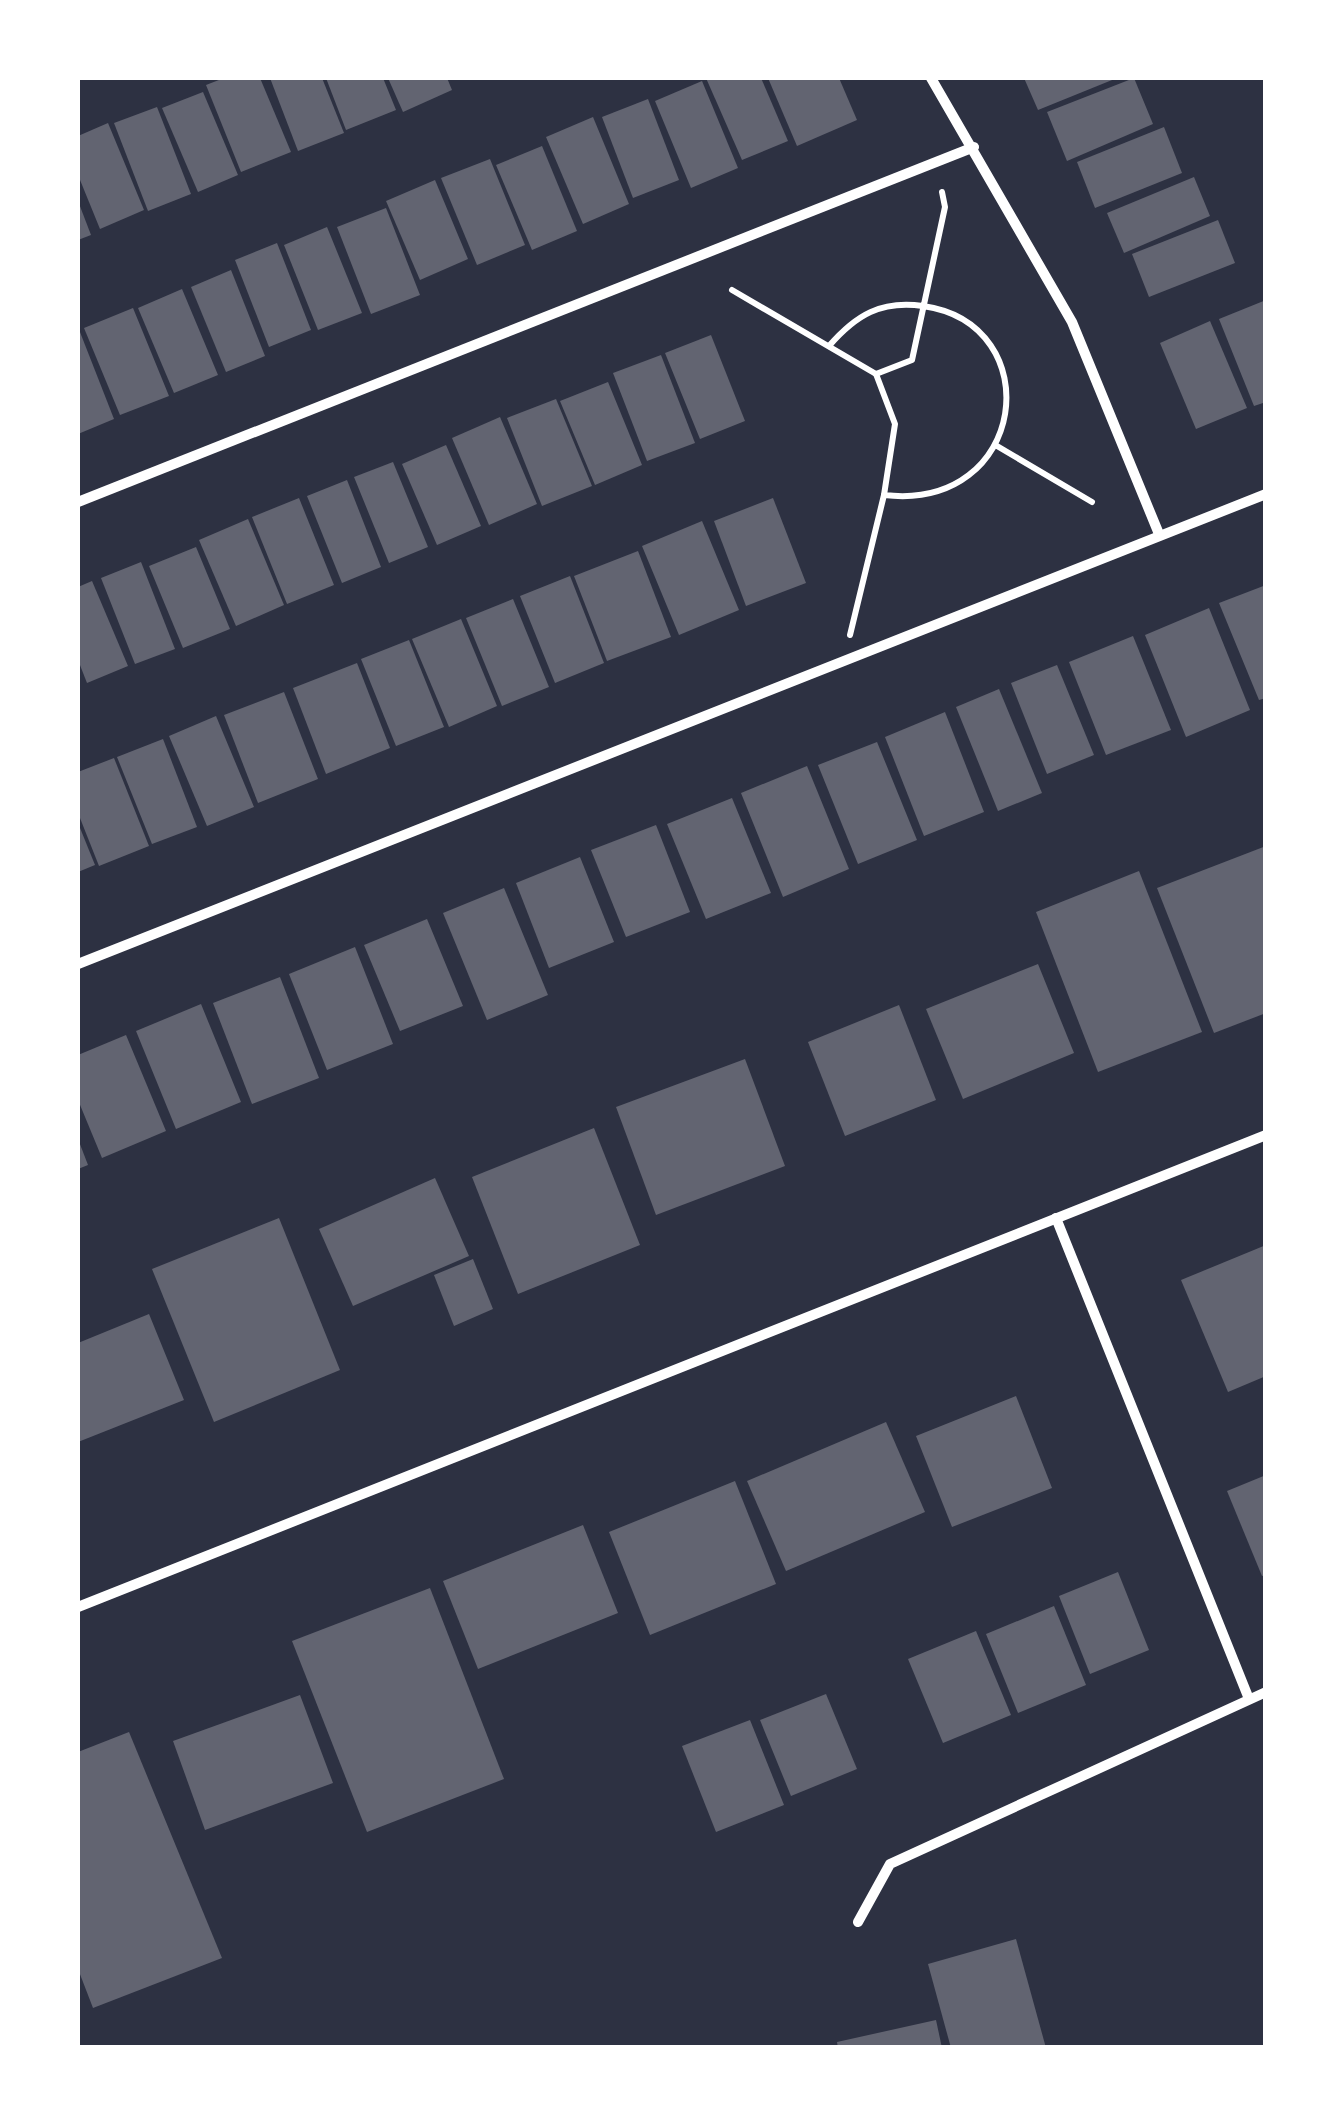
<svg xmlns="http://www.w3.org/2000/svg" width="1343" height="2125" viewBox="0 0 1343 2125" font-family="'Source Sans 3',sans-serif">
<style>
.building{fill:#626471}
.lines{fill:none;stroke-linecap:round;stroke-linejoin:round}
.path{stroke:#fff;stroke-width:6}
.minor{stroke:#fff;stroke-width:10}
</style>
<rect width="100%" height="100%" fill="#2d3142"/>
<g class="building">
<polygon points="224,78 260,78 291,152 241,172 206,85"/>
<polygon points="270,78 322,78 344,133 298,151"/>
<polygon points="326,78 383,78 396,110 346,130"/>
<polygon points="388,78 447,78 452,90 403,112"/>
<polygon points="706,78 761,78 788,141 742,160"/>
<polygon points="768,78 839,78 857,120 797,146"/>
<polygon points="1024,78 1117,78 1038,110"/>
<polygon points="1134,78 1153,124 1067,161 1047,112"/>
<polygon points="702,81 738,168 691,188 655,101"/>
<polygon points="203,92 238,175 198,192 162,108"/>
<polygon points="648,99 679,180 633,198 602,117"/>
<polygon points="157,107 191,194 148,211 114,123"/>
<polygon points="593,117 629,204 583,224 546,137"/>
<polygon points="108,123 144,210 100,229 78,175 78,136"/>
<polygon points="1164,127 1182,173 1095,208 1077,162"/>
<polygon points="542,146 577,231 532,250 496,165"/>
<polygon points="490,159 525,245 477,265 441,178"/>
<polygon points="1194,177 1210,216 1124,253 1107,213"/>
<polygon points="435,180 468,259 420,280 386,201"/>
<polygon points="78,201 91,235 78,240"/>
<polygon points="386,208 420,295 371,314 337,227"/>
<polygon points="1218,220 1235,263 1149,297 1132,254"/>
<polygon points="327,227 362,313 318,330 284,245"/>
<polygon points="277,243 311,330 269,347 235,260"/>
<polygon points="231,270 265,356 226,372 191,287"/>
<polygon points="182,289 218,375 174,393 138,308"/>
<polygon points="1266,300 1266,402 1254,406 1219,319"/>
<polygon points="133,308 169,396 120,415 84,328"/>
<polygon points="1210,321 1247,408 1196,429 1160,343"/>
<polygon points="78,327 114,419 78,434"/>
<polygon points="711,335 745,421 700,439 665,353"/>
<polygon points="661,355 695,443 647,461 613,373"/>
<polygon points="608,382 642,465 595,485 560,401"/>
<polygon points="556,399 592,486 542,506 507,418"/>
<polygon points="500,417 537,504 489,525 452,438"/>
<polygon points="446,445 481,526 437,545 402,464"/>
<polygon points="393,462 428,547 389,563 354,477"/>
<polygon points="347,480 381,567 342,583 307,496"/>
<polygon points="299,498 334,585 287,604 252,517"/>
<polygon points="773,498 806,583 746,606 714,521"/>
<polygon points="248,519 284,605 236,626 199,540"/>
<polygon points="702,521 739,610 679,635 642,546"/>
<polygon points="196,547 230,629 183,648 149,566"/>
<polygon points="638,551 671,637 607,661 574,576"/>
<polygon points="141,562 175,649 135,664 101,578"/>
<polygon points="570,576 604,663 555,683 520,596"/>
<polygon points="92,581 128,666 87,683 78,660 78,587"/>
<polygon points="1266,585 1266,698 1259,700 1219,603"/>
<polygon points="513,599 549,687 502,706 466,618"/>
<polygon points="1209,608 1250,710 1186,737 1145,635"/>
<polygon points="461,619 497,706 449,727 412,639"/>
<polygon points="1133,636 1171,730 1106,755 1069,662"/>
<polygon points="409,640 444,727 396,746 361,659"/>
<polygon points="357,663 390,748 326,774 293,688"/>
<polygon points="1057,665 1094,755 1047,774 1011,683"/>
<polygon points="999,689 1042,793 998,811 956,707"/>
<polygon points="284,692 318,779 258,803 224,715"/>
<polygon points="945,712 984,812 924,836 885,737"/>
<polygon points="216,716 254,807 207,826 169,736"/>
<polygon points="163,739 197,827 152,844 117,757"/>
<polygon points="877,742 917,840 858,864 818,765"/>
<polygon points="114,758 149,846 99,866 78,813 78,772"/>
<polygon points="807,766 849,869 783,897 741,793"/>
<polygon points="732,798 771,893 706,919 667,824"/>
<polygon points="78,823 95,865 78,872"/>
<polygon points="656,825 690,912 626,937 591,850"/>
<polygon points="1266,846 1266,1013 1214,1033 1157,888"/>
<polygon points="580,857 614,942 549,968 516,883"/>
<polygon points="1139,871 1202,1032 1098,1072 1036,912"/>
<polygon points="504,888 548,995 487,1020 443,913"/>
<polygon points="427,919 463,1006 400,1031 364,945"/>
<polygon points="355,947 393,1044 327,1070 289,974"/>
<polygon points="1038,964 1074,1053 963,1099 926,1009"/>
<polygon points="280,977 319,1078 252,1104 213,1003"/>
<polygon points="201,1004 241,1102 176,1129 136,1031"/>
<polygon points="899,1005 936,1100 845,1136 808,1042"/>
<polygon points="126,1035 166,1131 102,1158 78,1100 78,1055"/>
<polygon points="745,1059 785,1166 656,1215 616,1107"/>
<polygon points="594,1128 640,1245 518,1294 472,1177"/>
<polygon points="78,1139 88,1165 78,1169"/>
<polygon points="435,1178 469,1256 353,1306 319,1229"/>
<polygon points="279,1218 340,1370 214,1422 152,1269"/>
<polygon points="1266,1245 1266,1376 1228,1392 1181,1280"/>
<polygon points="473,1259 493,1309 454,1326 434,1275"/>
<polygon points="149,1314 184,1400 78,1442 78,1343"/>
<polygon points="1016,1396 1052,1488 952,1527 916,1436"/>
<polygon points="886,1422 925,1512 786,1571 747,1481"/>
<polygon points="1266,1475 1266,1575 1262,1576 1227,1491"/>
<polygon points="735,1481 776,1584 650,1635 609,1532"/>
<polygon points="583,1525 618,1613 478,1669 443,1581"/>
<polygon points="1118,1572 1149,1650 1090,1674 1059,1596"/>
<polygon points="430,1588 504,1779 367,1832 292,1641"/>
<polygon points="1054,1606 1086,1685 1018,1713 986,1634"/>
<polygon points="976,1631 1011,1715 943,1743 908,1659"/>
<polygon points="826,1694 857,1769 791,1796 760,1720"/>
<polygon points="300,1695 333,1783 205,1830 173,1741"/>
<polygon points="750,1720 784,1805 716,1832 682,1746"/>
<polygon points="129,1732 222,1958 93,2008 78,1969 78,1752"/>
<polygon points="1016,1939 1046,2048 951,2048 928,1964"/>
<polygon points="936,2020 942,2048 838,2048 837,2042"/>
</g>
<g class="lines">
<g class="path">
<polyline points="732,290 876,374"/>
<path d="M829 346C856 315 881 300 923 306 1050 324 1028 512 884 495L895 424 876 374 912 360 945 207 942 192"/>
<polyline points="997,446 1092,502"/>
<polyline points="850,635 884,495"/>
</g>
<g class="minor">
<polyline points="931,78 1072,322 1159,534"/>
<polyline points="78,502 974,147"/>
<polyline points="78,964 1266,494"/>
<polyline points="1056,1218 1249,1699"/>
<polyline points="78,1607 1266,1135"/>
<polyline points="858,1922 890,1864 1266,1692"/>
</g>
</g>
<rect width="1343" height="2125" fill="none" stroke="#ffffff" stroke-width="160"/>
</svg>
